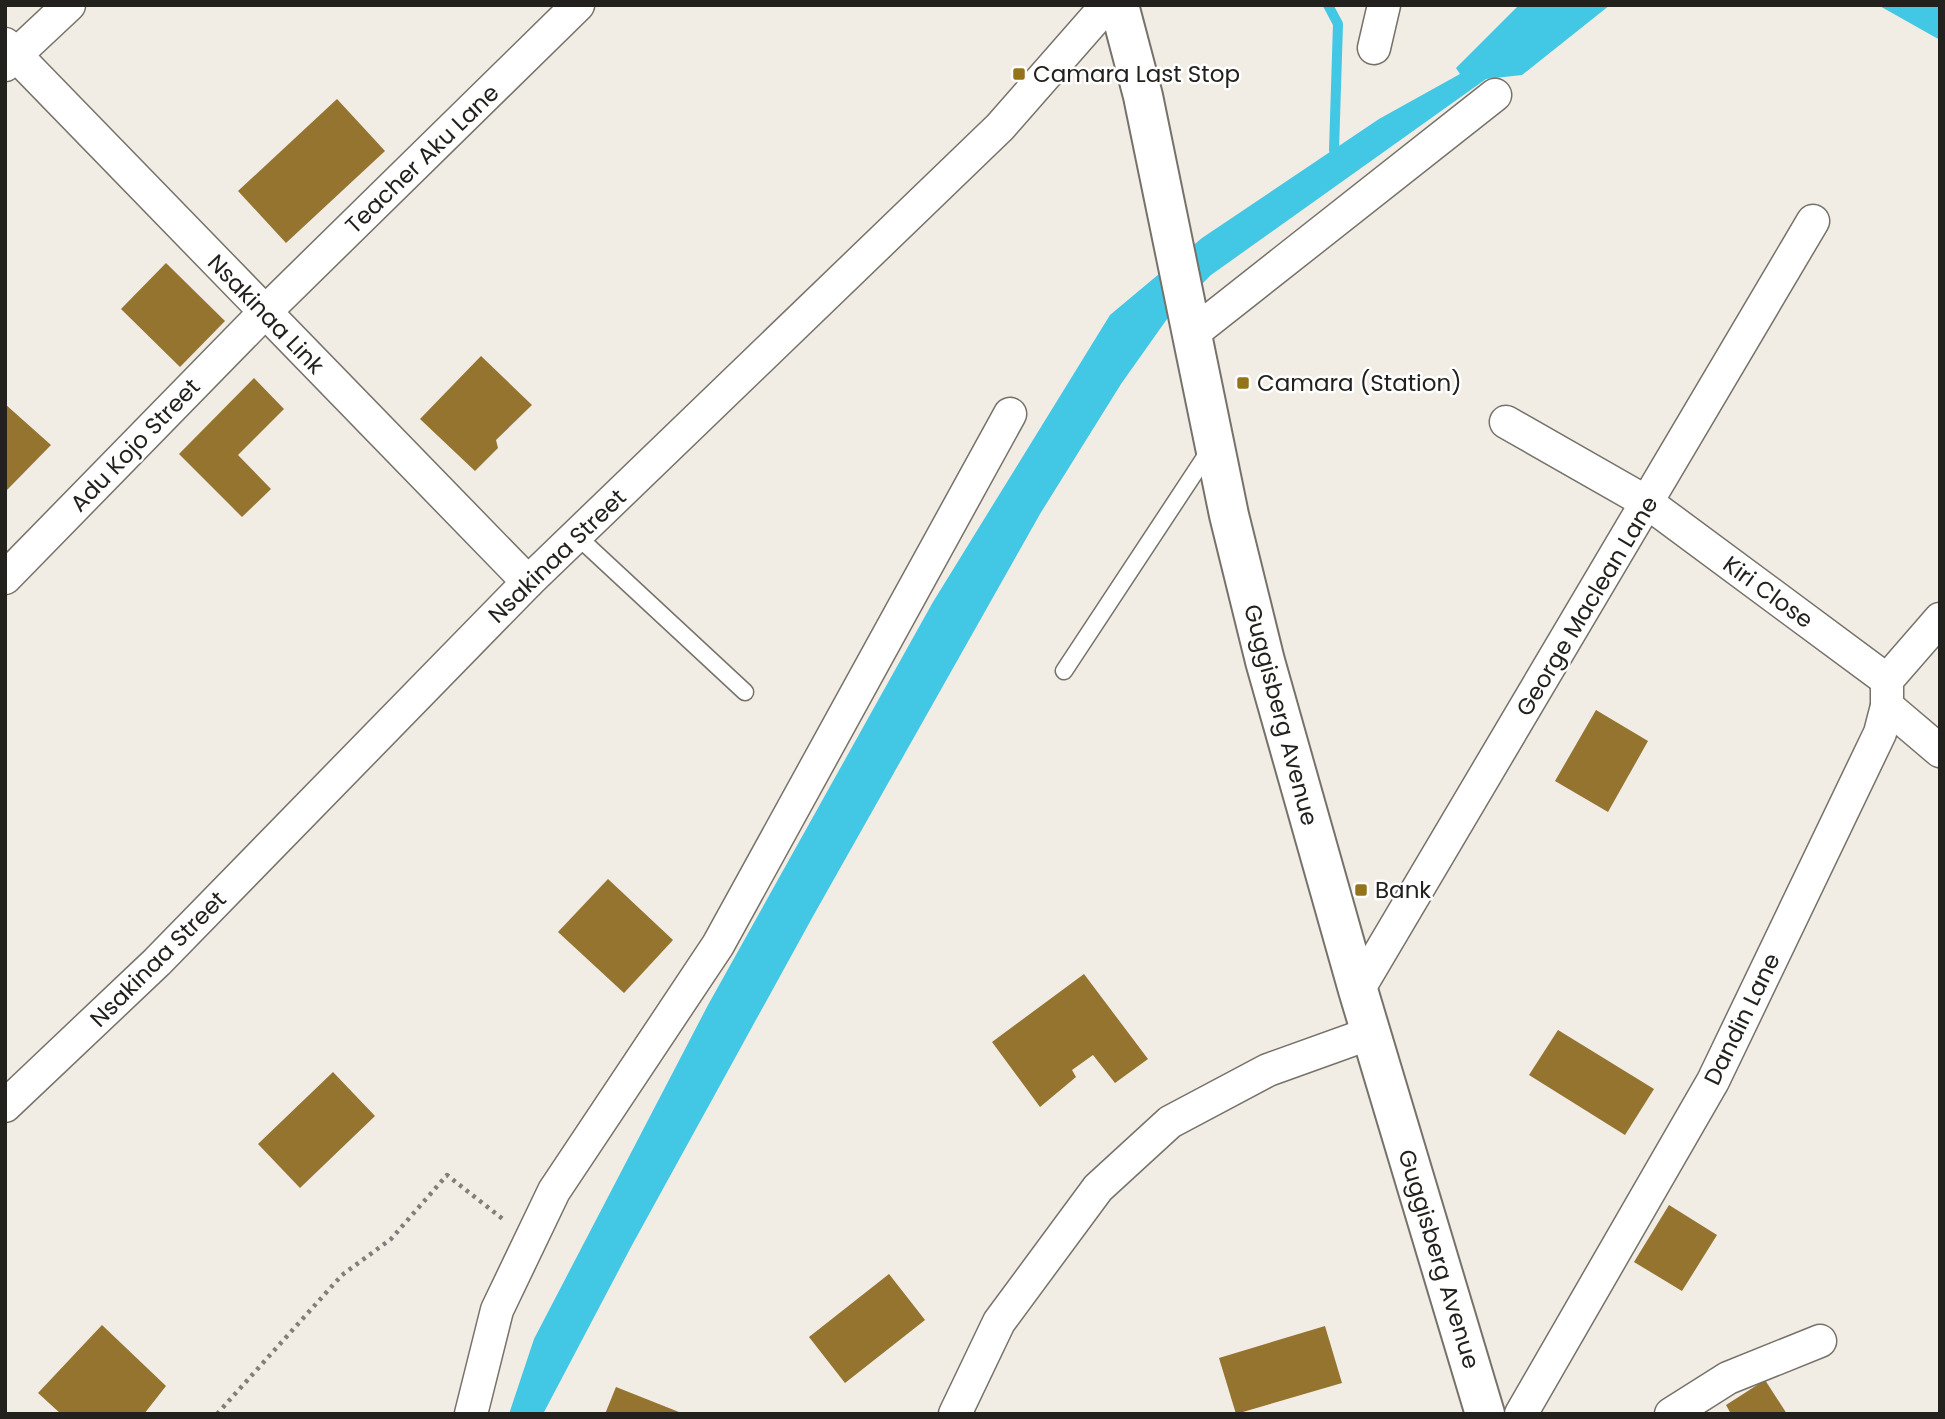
<svg xmlns="http://www.w3.org/2000/svg" width="1945" height="1419" viewBox="0 0 1945 1419" font-family="Poppins,sans-serif">
<style>
.water{fill:#42c7e5}
.lines{fill:none;stroke-linecap:round;stroke-linejoin:round}
.stream{stroke:#42c7e5;stroke-width:10}
.building{fill:#94742f}
.lane-casing{stroke:#76726a;stroke-width:19}
.street-casing{stroke:#76726a;stroke-width:35}
.secondary-casing{stroke:#76726a;stroke-width:42}
.path{stroke:#827e79;stroke-width:4.5;stroke-dasharray:3.5 5;stroke-linecap:butt}
.lane{stroke:#fff;stroke-width:16}
.street{stroke:#fff;stroke-width:32}
.secondary{stroke:#fff;stroke-width:38}
.poi-dot{fill:#94731b;stroke:#fff;stroke-width:2.5}
.labels{text-anchor:middle;stroke-width:5;stroke-linejoin:round;paint-order:stroke}
.poi-label{font-size:23px;fill:#23211e;stroke:#fff;text-anchor:start}
.street-label{font-size:23px;fill:#23211e;stroke:#fff}
</style>
<rect width="100%" height="100%" fill="#f1ece4"/>
<g class="water">
<polygon points="1519,5 1610,5 1522,75 1486,79 1211,275 1167,319 1121,384 1040,514 812,918 631,1247 543,1414 509,1414 534,1339 708,1005 933,602 1110,315 1202,238 1379,119 1460,74 1456,68"/>
<polygon points="1878,5 1940,5 1940,40"/>
</g>
<g class="lines">
<polyline class="stream" points="1328,5 1338,24 1334,150"/>
</g>
<g class="building">
<polygon points="337,99 385,151 286,243 238,191"/>
<polygon points="166,263 225,321 180,367 121,309"/>
<polygon points="481,356 532,405 496,440 498,448 475,471 420,419"/>
<polygon points="254,378 284,409 238,455 271,489 242,517 179,454"/>
<polygon points="5,404 51,445 5,492"/>
<polygon points="1596,710 1648,741 1608,812 1555,781"/>
<polygon points="608,879 673,940 624,993 558,932"/>
<polygon points="1084,974 1148,1059 1115,1083 1093,1055 1072,1070 1076,1077 1040,1107 992,1042"/>
<polygon points="1558,1030 1654,1089 1625,1135 1529,1075"/>
<polygon points="333,1072 375,1116 300,1188 258,1144"/>
<polygon points="1669,1205 1717,1235 1682,1291 1634,1262"/>
<polygon points="889,1274 925,1320 845,1383 809,1337"/>
<polygon points="102,1325 166,1386 144,1414 61,1414 38,1393"/>
<polygon points="1325,1326 1342,1383 1236,1414 1219,1358"/>
<polygon points="1765,1380 1787,1414 1731,1414 1726,1405"/>
<polygon points="616,1387 684,1414 605,1414"/>
</g>
<g class="lines">
<defs>
<g id="lane">
<polyline points="577,536 745,692"/>
<polyline points="1064,671 1211,448"/>
</g>
<g id="street">
<polyline points="5,44 528,582"/>
<polyline points="1374,48 1384,5"/>
<polyline points="5,65 69,5"/>
<polyline points="1192,334 1495,95"/>
<polyline points="1506,422 1648,503 1887,680"/>
<polyline points="5,578 265,312 578,5"/>
<polyline points="1887,706 1940,751"/>
<polyline points="1358,990 1813,221"/>
<polyline points="5,1106 157,962 528,582 1000,127 1107,5"/>
<polyline points="471,1414 497,1310 554,1191 718,945 1010,414"/>
<polyline points="955,1414 999,1322 1098,1188 1170,1122 1268,1070 1371,1033"/>
<polyline points="1521,1414 1713,1081 1880,733 1887,706 1887,680 1940,619"/>
<polyline points="1671,1414 1728,1378 1820,1341"/>
</g>
<polyline id="secondary" points="1119,5 1143,96 1229,515 1265,661 1358,990 1485,1414"/>
</defs>
<use href="#lane" class="lane-casing"/>
<use href="#street" class="street-casing"/>
<use href="#secondary" class="secondary-casing"/>
<polyline class="path" points="217,1414 342,1275 391,1239 447,1175 504,1220"/>
<use href="#lane" class="lane"/>
<use href="#street" class="street"/>
<use href="#secondary" class="secondary"/>
</g>
<g class="poi-dot">
<rect x="1012" y="67" width="14" height="14" rx="3.5"/>
<rect x="1236" y="376" width="14" height="14" rx="3.5"/>
<rect x="1354" y="883" width="14" height="14" rx="3.5"/>
</g>
<g class="labels">
<g class="poi-label">
<text x="1033" y="82">Camara Last Stop</text>
<text x="1257" y="391">Camara (Station)</text>
<text x="1375" y="898">Bank</text>
</g>
<g class="street-label">
<text transform="translate(422 159) rotate(-44)" y="8">Teacher Aku Lane</text>
<text transform="translate(266 314) rotate(46)" y="8">Nsakinaa Link</text>
<text transform="translate(135 445) rotate(-46)" y="8">Adu Kojo Street</text>
<text transform="translate(557 556) rotate(-44)" y="8">Nsakinaa Street</text>
<text transform="translate(1768 592) rotate(36)" y="8">Kiri Close</text>
<text transform="translate(1587 606) rotate(-59)" y="8">George Maclean Lane</text>
<text transform="translate(1281 715) rotate(75)" y="8">Guggisberg Avenue</text>
<text transform="translate(158 959) rotate(-45)" y="8">Nsakinaa Street</text>
<text transform="translate(1742 1019) rotate(-64)" y="8">Dandin Lane</text>
<text transform="translate(1439 1259) rotate(73)" y="8">Guggisberg Avenue</text>
</g>
</g>
<rect width="1945" height="1419" fill="none" stroke="#23211e" stroke-width="14"/>
</svg>
